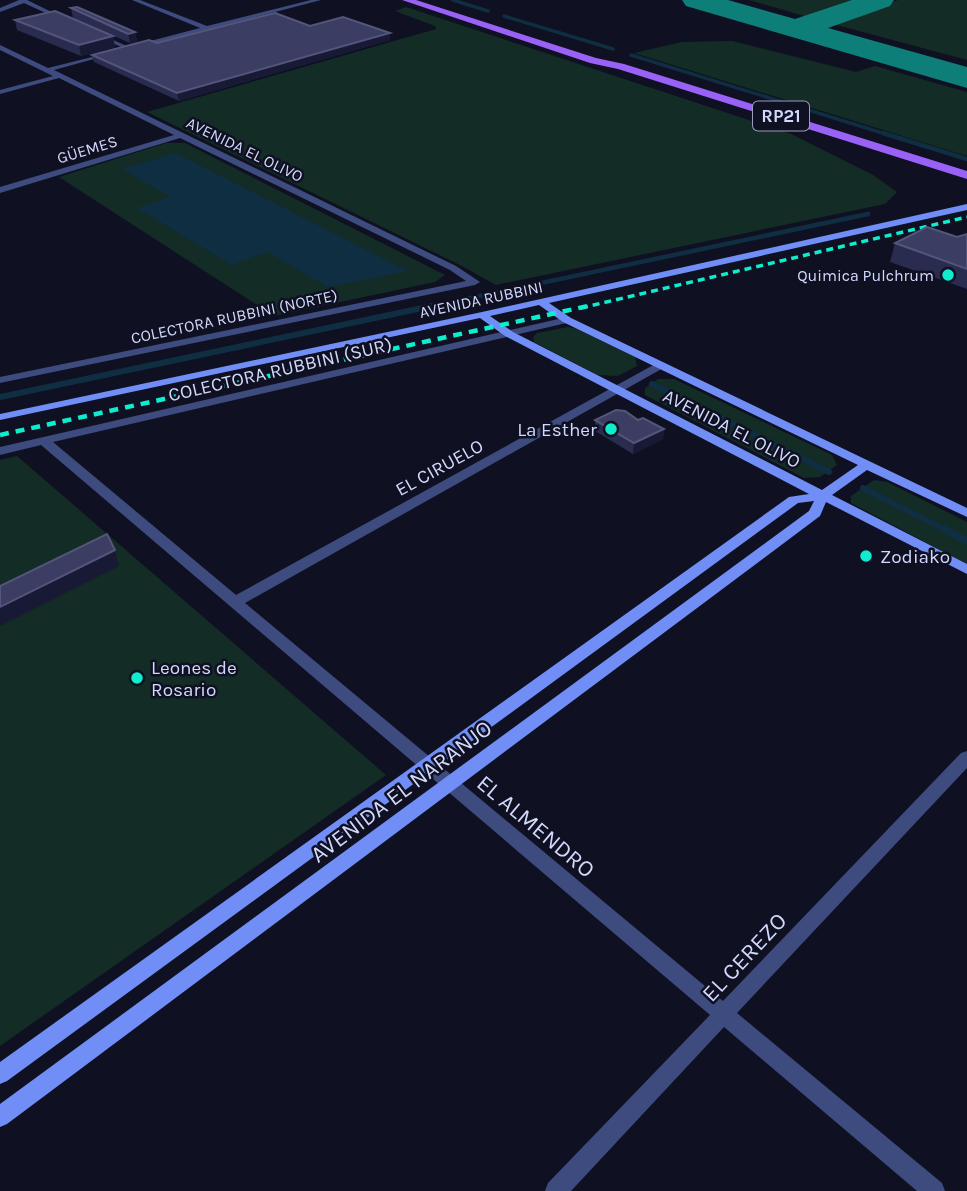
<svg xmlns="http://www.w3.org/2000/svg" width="967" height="1191" viewBox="0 0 967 1191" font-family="Karla,sans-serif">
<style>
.green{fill:#132c25}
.water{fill:#0f2e42}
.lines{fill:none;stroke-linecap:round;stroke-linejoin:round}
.stream-far3{stroke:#0f2e42;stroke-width:3.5}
.stream-far2{stroke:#0f2e42;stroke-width:4.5}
.stream-far1{stroke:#0f2e42;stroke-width:6}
.stream{stroke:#0f2e42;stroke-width:8}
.taxiway{fill:#0e7f78;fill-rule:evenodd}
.street{fill:#3d4b7f;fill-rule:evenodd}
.secondary{fill:#708ef6;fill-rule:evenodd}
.primary{fill:#9a61f6;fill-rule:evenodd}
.rail-far1{stroke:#0eedcd;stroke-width:3.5;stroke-dasharray:7 5;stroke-linecap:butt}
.rail{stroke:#0eedcd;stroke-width:4.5;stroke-dasharray:9 7;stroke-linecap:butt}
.wall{fill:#292b4f}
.shaded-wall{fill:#171935}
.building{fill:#3b3e62;stroke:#53567a;stroke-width:2}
.poi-dot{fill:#0eedcd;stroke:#0f1122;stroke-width:2.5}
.labels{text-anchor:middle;stroke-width:5;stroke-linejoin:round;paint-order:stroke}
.far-street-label{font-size:16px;fill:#d3d9fc;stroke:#0f1122}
.far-poi-label{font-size:16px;fill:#d3d9fc;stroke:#0f1122;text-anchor:end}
.shield{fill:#0f1122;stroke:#989dbb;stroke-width:2}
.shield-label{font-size:18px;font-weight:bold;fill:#d3d9fc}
.street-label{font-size:19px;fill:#d3d9fc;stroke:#0f1122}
.poi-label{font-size:19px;fill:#d3d9fc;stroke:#0f1122;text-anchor:start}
.near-street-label{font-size:23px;fill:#d3d9fc;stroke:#0f1122}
</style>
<rect width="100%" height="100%" fill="#0f1122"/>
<g class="green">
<polygon points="749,0 861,0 811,18"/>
<polygon points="898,0 967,0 967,60 833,24"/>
<polygon points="406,7 791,134 873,175 897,192 885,204 496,285 462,266 147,112 436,29 435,26 395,11"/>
<polygon points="732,41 856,72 875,66 967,92 967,156 634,53 682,42"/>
<polygon points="166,143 185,143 445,275 435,282 274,316 59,177"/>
<polygon points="568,327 577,329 635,357 637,366 618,376 598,375 534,342 533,337 537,333"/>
<polygon points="658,379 674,379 832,455 837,465 820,477 804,478 645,395 645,388"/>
<polygon points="17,456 386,775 0,1046 0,460"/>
<polygon points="874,480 887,482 967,522 967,564 851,503 851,496"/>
</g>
<polygon class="water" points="176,153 408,271 328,287 267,252 232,265 137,208 170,197 122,169"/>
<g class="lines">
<g class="stream-far3">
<polyline points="453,0 488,11"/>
<polyline points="504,16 613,49"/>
<polyline points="631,55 889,135"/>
</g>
<g class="stream-far2">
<polyline points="883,133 967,159"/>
<polyline points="423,308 868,214"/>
</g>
<g class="stream-far1">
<polyline points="652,384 829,472"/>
<polyline points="0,397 432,306"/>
<polyline points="863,488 948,531"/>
</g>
<polyline class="stream" points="944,529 967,541"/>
<polygon class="taxiway" points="682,0 728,0 795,19 852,0 894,0 890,6 828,28 967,67 967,88 686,6"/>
<g class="street">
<polygon points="19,0 27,0 68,20 63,21 24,3 0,12 0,8"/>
<polygon points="132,0 140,0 207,26 311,0 321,0 137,48 135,45 200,28"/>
<polygon points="94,33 98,33 131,48 126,49 94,35"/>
<polygon points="0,45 48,68 112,52 112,54 54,70 456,266 480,282 475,285 0,383 0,377 466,281 450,270 180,138 0,193 0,187 174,135 59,78 0,94 0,90 53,76 0,50"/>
<polygon points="567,317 571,318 571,322 53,442 236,595 657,363 665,363 665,367 245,603 723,1001 961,753 967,751 967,768 737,1013 942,1183 945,1191 917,1191 724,1027 571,1191 545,1191 548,1183 710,1015 41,445 0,455 0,447"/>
</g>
<path class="secondary" d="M967 204V210L549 303 571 318 967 508V517L867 470 832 495 967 564V574L826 502 820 516 7 1124 0 1127V1104L809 511 814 501 798 503 7 1081 0 1084V1062L789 497 809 494 505 336 480 318 0 420V414L482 312ZM539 305 563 322 858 465 822 490 513 332 490 316Z"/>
<polygon class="primary" points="402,0 416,0 596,58 624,64 967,171 967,179 618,69 590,63"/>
<polyline class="rail-far1" points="581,308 967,217"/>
<polyline class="rail" points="0,435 588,306"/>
</g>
<g class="wall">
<polygon points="71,8 135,32 137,42 130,43 73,18"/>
<polygon points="15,20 113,36 115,47 81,56 17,30"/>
<polygon points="310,26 390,33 390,40 179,101 94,62 92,55 157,43"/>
<polygon points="967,234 967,289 890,262 895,243 957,237"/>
<polygon points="595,420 638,420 664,429 663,439 633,454 595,431"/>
</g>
<g class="shaded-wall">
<polygon points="135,32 137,42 130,43 128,34"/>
<polygon points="390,33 390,40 179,101 177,93"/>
<polygon points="113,36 115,47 81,56 79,45"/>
<polygon points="664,429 663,439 633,454 634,443"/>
<polygon points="115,550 119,566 0,626 0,607"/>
</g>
<g class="building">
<polygon points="77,7 135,32 128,34 71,8"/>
<polygon points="55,11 113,36 79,45 15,20"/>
<polygon points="275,13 310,26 343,17 390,33 177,93 92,55 149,40 157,43"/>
<polygon points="927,227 957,237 967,234 967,269 895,243"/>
<polygon points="616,410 625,411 638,420 643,418 664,429 634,443 595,420"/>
<polygon points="107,534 115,550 0,607 0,586"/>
</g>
<g class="poi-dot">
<circle cx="948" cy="275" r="7"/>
<circle cx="611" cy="429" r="7"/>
<circle cx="866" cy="556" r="7"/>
<circle cx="137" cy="678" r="7"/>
</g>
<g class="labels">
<g class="far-street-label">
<text transform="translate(87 149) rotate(-17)" y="6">GÜEMES</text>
<text transform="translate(245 149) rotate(26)" y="6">AVENIDA EL OLIVO</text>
<text transform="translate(481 299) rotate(-12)" y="6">AVENIDA RUBBINI</text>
<text transform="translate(234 316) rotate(-12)" y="6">COLECTORA RUBBINI (NORTE)</text>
</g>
<g class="far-poi-label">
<text x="934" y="281">Quimica Pulchrum</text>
</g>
<rect class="shield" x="753" y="101.5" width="56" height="29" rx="5"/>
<g class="shield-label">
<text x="781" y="122">RP21</text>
</g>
<g class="street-label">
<text transform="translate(280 369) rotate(-13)" y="7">COLECTORA RUBBINI (SUR)</text>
<text transform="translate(732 428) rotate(27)" y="7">AVENIDA EL OLIVO</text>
<text transform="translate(439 467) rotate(-29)" y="7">EL CIRUELO</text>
</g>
<g class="poi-label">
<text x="597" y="436" text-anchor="end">La Esther</text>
<text x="880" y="563">Zodiako</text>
<text x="151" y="674">Leones de<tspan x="151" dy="22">Rosario</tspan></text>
</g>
<g class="near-street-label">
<text transform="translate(401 791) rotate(-37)" y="8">AVENIDA EL NARANJO</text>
<text transform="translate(536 826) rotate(40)" y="8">EL ALMENDRO</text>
<text transform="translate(744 957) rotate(-47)" y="8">EL CEREZO</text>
</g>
</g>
</svg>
